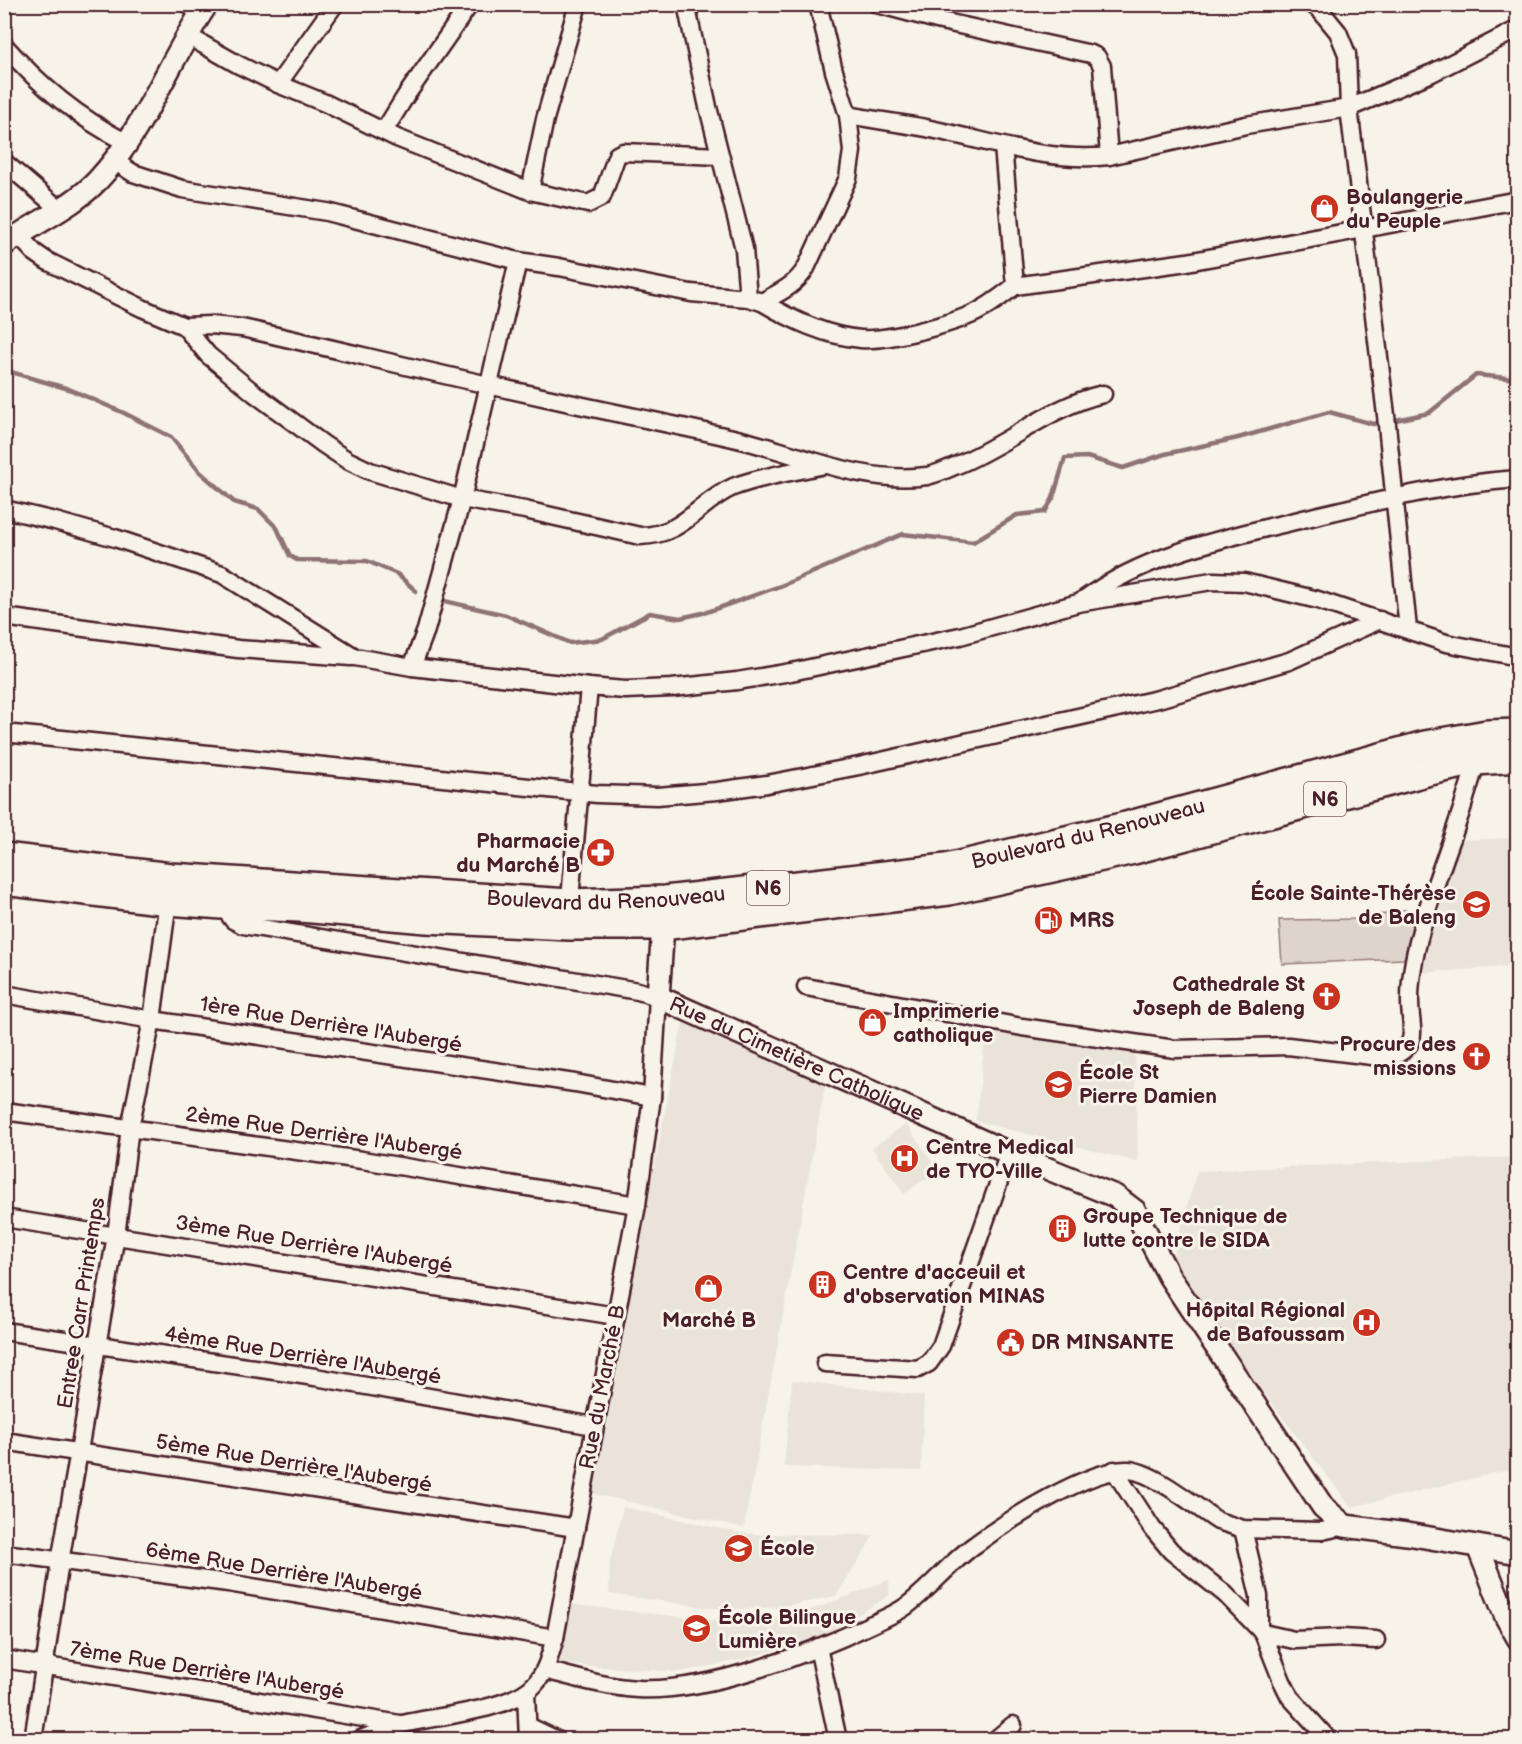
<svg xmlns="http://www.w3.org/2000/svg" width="1522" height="1744" viewBox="0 0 1522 1744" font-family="'Balsamiq Sans',sans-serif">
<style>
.built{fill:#eae3da}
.green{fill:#ded4cc;stroke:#947a7c;stroke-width:1.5}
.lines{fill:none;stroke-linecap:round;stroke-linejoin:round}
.stream{stroke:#8e7275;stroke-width:4.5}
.minor-casing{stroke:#4a1f2b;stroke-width:21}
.tertiary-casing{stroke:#4a1f2b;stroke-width:26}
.trunk-casing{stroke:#4a1f2b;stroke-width:32}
.minor{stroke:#f7f3e8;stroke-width:16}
.tertiary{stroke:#f7f3e8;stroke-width:21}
.trunk{stroke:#f7f3e8;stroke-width:27}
.labels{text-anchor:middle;stroke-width:6;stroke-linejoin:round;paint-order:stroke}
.shield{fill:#f7f3e8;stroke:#7e5f64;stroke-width:1.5}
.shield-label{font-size:20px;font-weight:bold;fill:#4a1f2b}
.poi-label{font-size:21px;font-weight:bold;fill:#4a1f2b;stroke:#f7f3e8;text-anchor:start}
.street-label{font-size:21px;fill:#4a1f2b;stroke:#f7f3e8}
</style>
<rect width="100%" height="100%" fill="#f7f3e8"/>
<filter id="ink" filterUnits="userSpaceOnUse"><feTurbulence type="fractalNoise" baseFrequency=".0167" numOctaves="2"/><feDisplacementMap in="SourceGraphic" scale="12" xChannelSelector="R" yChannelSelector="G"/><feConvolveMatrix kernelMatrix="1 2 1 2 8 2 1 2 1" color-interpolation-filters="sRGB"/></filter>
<g filter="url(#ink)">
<g class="built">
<polygon points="1517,838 1517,966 1418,973 1422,946 1457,840"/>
<polygon points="683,1021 825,1086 744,1528 590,1493"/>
<polygon points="986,1029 1135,1048 1138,1162 976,1121"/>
<polygon points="906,1124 938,1170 904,1194 872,1148"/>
<polygon points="1517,1157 1517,1468 1351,1507 1257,1384 1172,1260 1197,1171"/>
<polygon points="792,1380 924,1396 921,1471 784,1467"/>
<polygon points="623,1507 744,1534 874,1535 836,1596 781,1607 728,1610 609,1594 610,1562"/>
<polygon points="889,1580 890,1595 824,1635 740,1660 680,1672 556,1664 567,1604 743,1624 820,1607"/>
</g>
<polygon class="green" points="1392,909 1417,911 1404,959 1282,964 1279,920 1364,919 1364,915 1392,914"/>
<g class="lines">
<g class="stream">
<polyline points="4,370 69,389 124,413 171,437 200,472 234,502 258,509 277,528 290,556 297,560 367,561 397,574 416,591"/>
<polyline points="1391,421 1429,413 1476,375 1518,379"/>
<polyline points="444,601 506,615 570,643 602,639 650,613 680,618 707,612 783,585 903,534 973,542 1017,515 1045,512 1053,498 1065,458 1087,457 1123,468 1165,454 1238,438 1329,412 1373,424 1383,422"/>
</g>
<defs>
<g id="minor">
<polyline points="188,4 200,14"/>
<polyline points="686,4 708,107 744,249 748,298"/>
<polyline points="877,4 941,21 1091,54 1097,57 1102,66 1109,156"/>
<polyline points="1312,4 1320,10 1338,32 1347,54 1349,108 1386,415 1408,629"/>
<polyline points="188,36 239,65 278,84 325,103 397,138 530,191 588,204 602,197 617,155 623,152 720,156"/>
<path d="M4 45C41 87 77 117 127 143"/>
<polyline points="278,84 335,4"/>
<path d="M848 115C874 120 901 123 926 128 987 140 1046 163 1109 156L1246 125 1349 108 1432 73 1518 29"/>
<polyline points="384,131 405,97 470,4"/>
<polyline points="1003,146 1015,286 1187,262 1518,200"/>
<path d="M114 161 133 173 182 189 327 212 518 261 559 267 691 293 748 298 762 302C780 292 795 286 806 268L848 178 852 151 848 115 834 71 818 4"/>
<polyline points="4,162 59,209"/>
<polyline points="530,191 545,119 578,4"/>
<path d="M18 235 34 252 47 261 142 308 184 326 210 325 242 328C344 351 445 376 547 398 609 412 671 424 733 438 796 452 861 485 927 476 937 474 948 469 957 465 1007 445 1050 406 1103 394"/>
<path d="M762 302C792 320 825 336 861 339 889 341 952 324 977 312 991 305 1003 295 1015 286"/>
<path d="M184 326 208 355 254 393 323 444 347 460 370 471 462 499 525 510 640 536C685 535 697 503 733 487 761 476 794 472 824 465"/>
<polyline points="4,509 55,521 115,538 222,574 355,657 412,667 589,687 625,690 672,688 737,681 791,672 960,636 1078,603 1212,581 1244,582 1318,600 1446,643 1518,657"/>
<path d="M1083 600C1148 553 1226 538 1303 519 1374 502 1444 484 1518 479"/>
<polyline points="4,617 238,649 351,657"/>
<polyline points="412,667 426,630 462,499 518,261"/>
<polyline points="4,733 597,794 657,796 717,791 767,784 859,766 1158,699 1289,661 1380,620"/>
<path d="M222 905 233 920 243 925 638 991 658 997 652 1097 637 1205 555 1638C550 1654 547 1671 535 1684 513 1710 436 1716 403 1724 388 1728 373 1734 359 1740"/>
<polyline points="569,910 589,687"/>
<path d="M806 987 1022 1027 1175 1049 1288 1046 1389 1058C1422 1045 1410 1029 1410 1002 1409 939 1447 860 1465 799 1469 785 1475 770 1477 755"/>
<polyline points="4,994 152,1020 575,1083 652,1097"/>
<polyline points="4,1111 362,1160 637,1205"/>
<polyline points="4,1218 616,1316"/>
<polyline points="4,1331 315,1377 594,1426"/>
<polyline points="825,1363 918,1369 929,1363 941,1346 1009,1153"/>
<polyline points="4,1441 576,1528"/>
<polyline points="1114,1470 1152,1528 1171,1551 1225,1594 1263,1633 1282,1681 1290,1697 1329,1740"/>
<polyline points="1243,1529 1259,1596 1259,1628"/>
<polyline points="4,1553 228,1583 555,1638"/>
<polyline points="1263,1633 1294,1640 1342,1638 1376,1640"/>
<polyline points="818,1647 838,1740"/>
<polyline points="4,1659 400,1724"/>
<path d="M545 1670C576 1678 606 1687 638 1689 706 1693 812 1653 872 1624 883 1619 895 1614 905 1607 930 1589 950 1562 976 1544 1007 1521 1091 1467 1129 1470 1154 1472 1196 1507 1218 1521L1243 1529 1322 1531 1345 1526"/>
<polyline points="526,1693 528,1740"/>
<polyline points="528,1726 557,1740"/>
<polyline points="33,1740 60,1562 116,1235 130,1128 152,1020 169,893"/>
<polyline points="995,1740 1013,1725"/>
</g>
<g id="tertiary">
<path d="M4 245C34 223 74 206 98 180 144 131 169 60 207 4"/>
<path id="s1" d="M664 912 658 997 1009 1153 1115 1196 1135 1211 1169 1276 1323 1507 1345 1526 1407 1534 1518 1553"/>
<polyline points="1478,1547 1506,1617 1518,1638"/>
</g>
<g id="trunk">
<path id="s2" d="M4 857 171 877 569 903 665 900 946 868 1126 826 1425 745 1487 734 1518 733"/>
<polyline points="4,881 168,901 222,905 301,908 426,919 569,926 662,926 949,891 1134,850 1430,771 1476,761 1518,758"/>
</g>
</defs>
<use href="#minor" class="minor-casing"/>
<use href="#tertiary" class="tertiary-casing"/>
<use href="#trunk" class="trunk-casing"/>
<use href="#minor" class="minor"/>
<use href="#tertiary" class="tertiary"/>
<use href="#trunk" class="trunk"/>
</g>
</g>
<defs>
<symbol id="shop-disc" viewBox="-11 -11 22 22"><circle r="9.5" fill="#c8321e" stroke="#f7f3e8"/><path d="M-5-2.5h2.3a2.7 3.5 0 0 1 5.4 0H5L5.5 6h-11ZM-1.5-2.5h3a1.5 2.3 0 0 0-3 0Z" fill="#fff"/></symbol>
<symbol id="pharmacy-disc" viewBox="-11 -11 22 22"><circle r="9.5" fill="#c8321e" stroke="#f7f3e8"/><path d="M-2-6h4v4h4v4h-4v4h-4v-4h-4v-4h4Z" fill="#fff"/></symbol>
<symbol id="school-disc" viewBox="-11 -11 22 22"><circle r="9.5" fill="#c8321e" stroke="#f7f3e8"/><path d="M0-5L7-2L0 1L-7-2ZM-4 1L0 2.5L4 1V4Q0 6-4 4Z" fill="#fff"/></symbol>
<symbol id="fuel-disc" viewBox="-11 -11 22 22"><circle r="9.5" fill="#c8321e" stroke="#f7f3e8"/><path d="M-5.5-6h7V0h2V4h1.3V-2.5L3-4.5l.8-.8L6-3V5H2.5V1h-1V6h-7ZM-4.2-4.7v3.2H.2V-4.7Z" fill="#fff"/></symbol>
<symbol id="church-disc" viewBox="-11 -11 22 22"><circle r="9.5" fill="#c8321e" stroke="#f7f3e8"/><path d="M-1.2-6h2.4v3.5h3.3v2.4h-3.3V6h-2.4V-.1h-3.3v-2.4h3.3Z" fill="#fff"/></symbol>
<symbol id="hospital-disc" viewBox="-11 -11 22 22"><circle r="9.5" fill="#c8321e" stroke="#f7f3e8"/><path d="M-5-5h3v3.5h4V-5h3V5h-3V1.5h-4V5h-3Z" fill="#fff"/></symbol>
<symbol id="building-disc" viewBox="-11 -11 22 22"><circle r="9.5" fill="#c8321e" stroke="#f7f3e8"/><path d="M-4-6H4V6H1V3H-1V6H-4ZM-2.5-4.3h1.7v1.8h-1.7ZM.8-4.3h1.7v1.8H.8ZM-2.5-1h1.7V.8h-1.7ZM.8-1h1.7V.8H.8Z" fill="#fff"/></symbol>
<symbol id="civic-disc" viewBox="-11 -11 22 22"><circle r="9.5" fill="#c8321e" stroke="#f7f3e8"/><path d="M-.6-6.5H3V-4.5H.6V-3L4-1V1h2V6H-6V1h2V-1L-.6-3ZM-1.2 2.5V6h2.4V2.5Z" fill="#fff"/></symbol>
</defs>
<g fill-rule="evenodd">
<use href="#shop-disc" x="1308" y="192" width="33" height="33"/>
<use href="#pharmacy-disc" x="584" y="836" width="33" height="33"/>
<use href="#school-disc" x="1460" y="888" width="33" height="33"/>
<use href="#fuel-disc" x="1032" y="904" width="33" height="33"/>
<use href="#church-disc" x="1310" y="980" width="33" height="33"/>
<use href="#shop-disc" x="856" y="1006" width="33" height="33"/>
<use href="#church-disc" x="1460" y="1040" width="33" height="33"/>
<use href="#school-disc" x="1042" y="1068" width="33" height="33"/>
<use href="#hospital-disc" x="888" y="1142" width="33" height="33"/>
<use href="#building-disc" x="1046" y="1212" width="33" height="33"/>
<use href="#building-disc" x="806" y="1268" width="33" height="33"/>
<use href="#shop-disc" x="692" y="1272" width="33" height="33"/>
<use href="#hospital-disc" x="1350" y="1306" width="33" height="33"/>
<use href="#civic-disc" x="994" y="1326" width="33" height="33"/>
<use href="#school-disc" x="722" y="1532" width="33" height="33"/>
<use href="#school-disc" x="680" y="1612" width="33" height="33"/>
</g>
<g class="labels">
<g class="shield">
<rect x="1304" y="782" width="42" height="34" rx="4.5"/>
<rect x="747" y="871" width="42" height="34" rx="4.5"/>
</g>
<g class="shield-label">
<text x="1325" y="806">N6</text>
<text x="768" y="895">N6</text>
</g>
<g class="poi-label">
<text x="1346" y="204">Boulangerie<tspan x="1346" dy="24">du Peuple</tspan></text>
<text x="580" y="848" text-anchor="end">Pharmacie<tspan x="580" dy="24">du Marché B</tspan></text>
<text x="1456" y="900" text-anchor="end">École Sainte-Thérèse<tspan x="1456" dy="24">de Baleng</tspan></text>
<text x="1069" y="927">MRS</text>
<text x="1305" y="991" text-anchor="end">Cathedrale St<tspan x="1305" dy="24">Joseph de Baleng</tspan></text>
<text x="893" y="1018">Imprimerie<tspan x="893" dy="24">catholique</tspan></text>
<text x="1456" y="1051" text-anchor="end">Procure des<tspan x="1456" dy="24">missions</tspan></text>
<text x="1079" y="1079">École St<tspan x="1079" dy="24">Pierre Damien</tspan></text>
<text x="926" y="1154">Centre Medical<tspan x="926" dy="24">de TYO-Ville</tspan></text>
<text x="1083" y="1223">Groupe Technique de<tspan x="1083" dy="24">lutte contre le SIDA</tspan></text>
<text x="843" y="1279">Centre d'acceuil et<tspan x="843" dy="24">d'observation MINAS</tspan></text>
<text x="1345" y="1317" text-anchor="end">Hôpital Régional<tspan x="1345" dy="24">de Bafoussam</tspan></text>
<text x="709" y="1327" text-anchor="middle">Marché B</text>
<text x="1031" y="1349">DR MINSANTE</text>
<text x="760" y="1555">École</text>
<text x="718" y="1624">École Bilingue<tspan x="718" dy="24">Lumière</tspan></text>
</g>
<g class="street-label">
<text dy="7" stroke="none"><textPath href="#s2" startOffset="1092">Boulevard du Renouveau</textPath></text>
<text dy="7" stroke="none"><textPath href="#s2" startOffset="604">Boulevard du Renouveau</textPath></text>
<text transform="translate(331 1024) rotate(9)" y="7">1ère Rue Derrière l'Aubergé</text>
<text dy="7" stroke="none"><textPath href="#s1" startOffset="237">Rue du Cimetière Catholique</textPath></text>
<text transform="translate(324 1133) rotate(8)" y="7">2ème Rue Derrière l'Aubergé</text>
<text transform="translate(314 1244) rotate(9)" y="7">3ème Rue Derrière l'Aubergé</text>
<text transform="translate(81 1303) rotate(-81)" y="7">Entree Carr Printemps</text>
<text transform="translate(303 1355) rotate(9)" y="7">4ème Rue Derrière l'Aubergé</text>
<text transform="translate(602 1387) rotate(-79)" y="7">Rue du Marché B</text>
<text transform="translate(294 1463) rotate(9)" y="7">5ème Rue Derrière l'Aubergé</text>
<text transform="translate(284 1571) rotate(9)" y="7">6ème Rue Derrière l'Aubergé</text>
<text transform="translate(207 1670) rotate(9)" y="7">7ème Rue Derrière l'Aubergé</text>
</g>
</g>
<rect width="1522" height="1744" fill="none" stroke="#f7f3e8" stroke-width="24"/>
<rect x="12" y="12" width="1498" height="1720" fill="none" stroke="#4a1f2b" stroke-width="2" filter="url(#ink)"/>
</svg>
